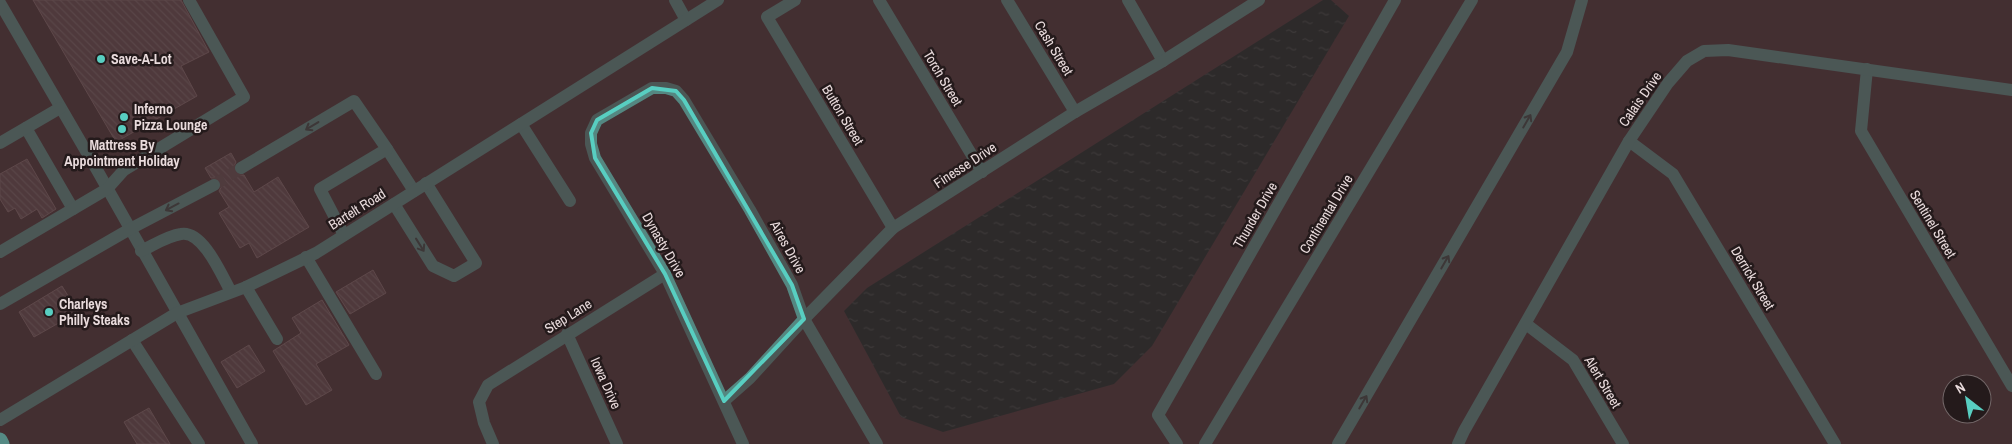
<svg xmlns="http://www.w3.org/2000/svg" width="2012" height="444" viewBox="0 0 2012 444" font-family="'Archivo Narrow',sans-serif">
<style>
.water{fill:url(#water-ripples)}
.building{fill:url(#building-back-hatch);stroke:#7d6567}
.lines{fill:none;stroke-linecap:round;stroke-linejoin:round}
.minor-tunnel{stroke:#5d494c;stroke-width:12;stroke-dasharray:12 6;stroke-linecap:butt}
.minor{stroke:#548781;stroke-width:12}
.highway{stroke:#6bf8e8;stroke-width:15}
.oneway{stroke:#35403f}
.marked{fill:none;stroke:#58cec1;stroke-width:4;stroke-linejoin:round}
.poi-dot{fill:#58cec1;stroke:#241a1b;stroke-width:2}
.labels{text-anchor:middle;stroke-width:5;stroke-linejoin:round;paint-order:stroke}
.street-label{font-size:14px;fill:#e9dbdc;stroke:#241a1b}
.poi-label{font-size:14px;font-weight:bold;fill:#e9dbdc;stroke:#241a1b;text-anchor:start}
</style>
<defs>
<pattern id="water-ripples" width="26" height="14" patternUnits="userSpaceOnUse" patternTransform="scale(1.25)"><rect width="26" height="14" fill="#132523"/><path d="M2 4q2-2 4 0t4 0M15 11q2-2 4 0t4 0" fill="none" stroke="#354442"/></pattern>
<pattern id="building-back-hatch" width="6" height="6" patternUnits="userSpaceOnUse" patternTransform="scale(1.25)"><rect width="6" height="6" fill="#5d4649"/><path d="M-1 5l2 2M0 0l6 6M5-1l2 2" fill="none" stroke="#746063"/></pattern>
</defs>
<rect width="100%" height="100%" fill="#442f32"/>
<polygon class="water" points="1323,0 1331,0 1349,16 1152,346 1114,384 943,432 901,417 844,311 867,288"/>
<g class="building">
<polygon points="33,0 181,0 209,52 181,66 197,96 116,142"/>
<polygon points="231,153 236,162 233,168 234,172 237,175 244,175 254,192 278,177 309,227 257,258 249,243 240,248 219,213 229,207 219,191 222,186 221,182 218,178 211,178 205,168"/>
<polygon points="27,159 56,209 42,218 37,209 21,219 15,208 8,212 0,199 0,174"/>
<polygon points="373,270 386,293 350,314 336,292"/>
<polygon points="62,286 78,312 34,337 19,312"/>
<polygon points="322,300 349,345 316,364 332,390 306,405 273,351 301,333 292,318"/>
<polygon points="249,345 265,371 237,388 221,362"/>
<polygon points="149,408 170,444 137,444 124,422"/>
</g>
<g class="lines">
<polyline class="minor-tunnel" points="214,185 241,168"/>
<g class="minor">
<polyline points="675,0 686,20"/>
<polyline points="795,0 767,17 893,228"/>
<polyline points="879,0 982,172"/>
<polyline points="1007,0 1075,112"/>
<polyline points="1128,0 1163,61"/>
<polyline points="0,3 97,170 252,444"/>
<polyline points="1867,69 1861,131 2012,386"/>
<polyline points="521,124 570,201"/>
<polyline points="26,128 73,209"/>
<polyline points="1629,141 1673,174 1835,444"/>
<polyline points="0,143 60,108"/>
<polyline points="387,149 414,191"/>
<polyline points="241,168 354,101 387,149 320,189 344,235"/>
<polyline points="394,204 433,266 454,276 476,263 426,183"/>
<path d="M141 251C154 245 167 236 181 234 203 230 222 276 231 292"/>
<polyline points="0,252 107,189 124,170 244,97 189,0"/>
<polyline points="306,257 376,374"/>
<polyline points="246,287 277,339"/>
<polyline points="0,304 130,229 214,185"/>
<polyline points="1526,324 1573,360 1623,444"/>
<polyline points="567,334 617,444"/>
<polyline points="132,340 199,444"/>
<polyline points="724,401 750,378 804,319 893,228 1075,112 1163,61 1259,0"/>
<polyline points="0,420 177,313 246,287 316,253 718,0"/>
<polyline points="493,444 484,423 479,402 488,385 665,274"/>
<polyline points="743,444 665,274 595,158 591,144 591,133 597,120 652,88 666,88 676,91 684,100 750,210 792,285 804,319 877,444"/>
<polyline points="1177,444 1158,415 1395,0"/>
<polyline points="1205,444 1472,0"/>
<polyline points="1338,444 1567,52 1582,0"/>
<polyline points="1458,444 1464,431 1629,141 1668,83 1687,61 1704,51 1728,50 2012,90"/>
</g>
<polyline class="highway" points="0,440 2,444"/>
</g>
<defs><path id="oneway-shaft" d="M-6 0H5M1.5-3L5.5 0L1.5 3" fill="none" stroke-width="1.6" stroke-linecap="round" stroke-linejoin="round" transform="scale(1.25)"/></defs>
<g class="oneway">
<use href="#oneway-shaft" transform="translate(1527 121) rotate(-60)"/>
<use href="#oneway-shaft" transform="translate(312 126) rotate(149)"/>
<use href="#oneway-shaft" transform="translate(172 207) rotate(152)"/>
<use href="#oneway-shaft" transform="translate(420 245) rotate(58)"/>
<use href="#oneway-shaft" transform="translate(1445 262) rotate(-60)"/>
<use href="#oneway-shaft" transform="translate(1363 402) rotate(-60)"/>
</g>
<path d="M0 0H2012V444H0ZM652 88 676 91 684 100 792 285 804 319 724 401 665 274 595 158 591 133 597 120Z" fill="#442f32" fill-opacity=".55" fill-rule="evenodd"/>
<path class="marked" d="M652 88 676 91 684 100 792 285 804 319 724 401 665 274 595 158 591 133 597 120Z"/>
<g class="poi-dot">
<circle cx="101" cy="59" r="5"/>
<circle cx="124" cy="117" r="5"/>
<circle cx="122" cy="129" r="5"/>
<circle cx="49" cy="312" r="5"/>
</g>
<g class="labels">
<g class="street-label">
<text transform="translate(1054 48) rotate(59)" y="5">Cash Street</text>
<text transform="translate(943 78) rotate(59)" y="5">Torch Street</text>
<text transform="translate(1640 99) rotate(-55)" y="5">Calais Drive</text>
<text transform="translate(843 115) rotate(59)" y="5">Button Street</text>
<text transform="translate(965 165) rotate(-33)" y="5">Finesse Drive</text>
<text transform="translate(357 209) rotate(-32)" y="5">Bartelt Road</text>
<text transform="translate(1326 214) rotate(-59)" y="5">Continental Drive</text>
<text transform="translate(1255 215) rotate(-60)" y="5">Thunder Drive</text>
<text transform="translate(1933 224) rotate(59)" y="5">Sentinel Street</text>
<text transform="translate(664 245) rotate(60)" y="5">Dynasty Drive</text>
<text transform="translate(788 247) rotate(61)" y="5">Aires Drive</text>
<text transform="translate(1753 278) rotate(59)" y="5">Derrick Street</text>
<text transform="translate(568 316) rotate(-32)" y="5">Step Lane</text>
<text transform="translate(1603 382) rotate(59)" y="5">Alert Street</text>
<text transform="translate(606 383) rotate(66)" y="5">Iowa Drive</text>
</g>
<g class="poi-label">
<text x="111" y="64">Save-A-Lot</text>
<text x="134" y="114">Inferno<tspan x="134" dy="16">Pizza Lounge</tspan></text>
<text x="122" y="150" text-anchor="middle">Mattress By<tspan x="122" dy="16">Appointment Holiday</tspan></text>
<text x="59" y="309">Charleys<tspan x="59" dy="16">Philly Steaks</tspan></text>
</g>
</g>
<g transform="translate(1967 399) rotate(329)"><circle r="24" fill="#241a1b" stroke="#736768"/>
<path d="M0-4L9 19L0 12L-9 19Z" fill="#58cec1"/>
<text y="-8" font-size="14" font-weight="bold" text-anchor="middle" fill="#e9dbdc">N</text>
</g>
</svg>
